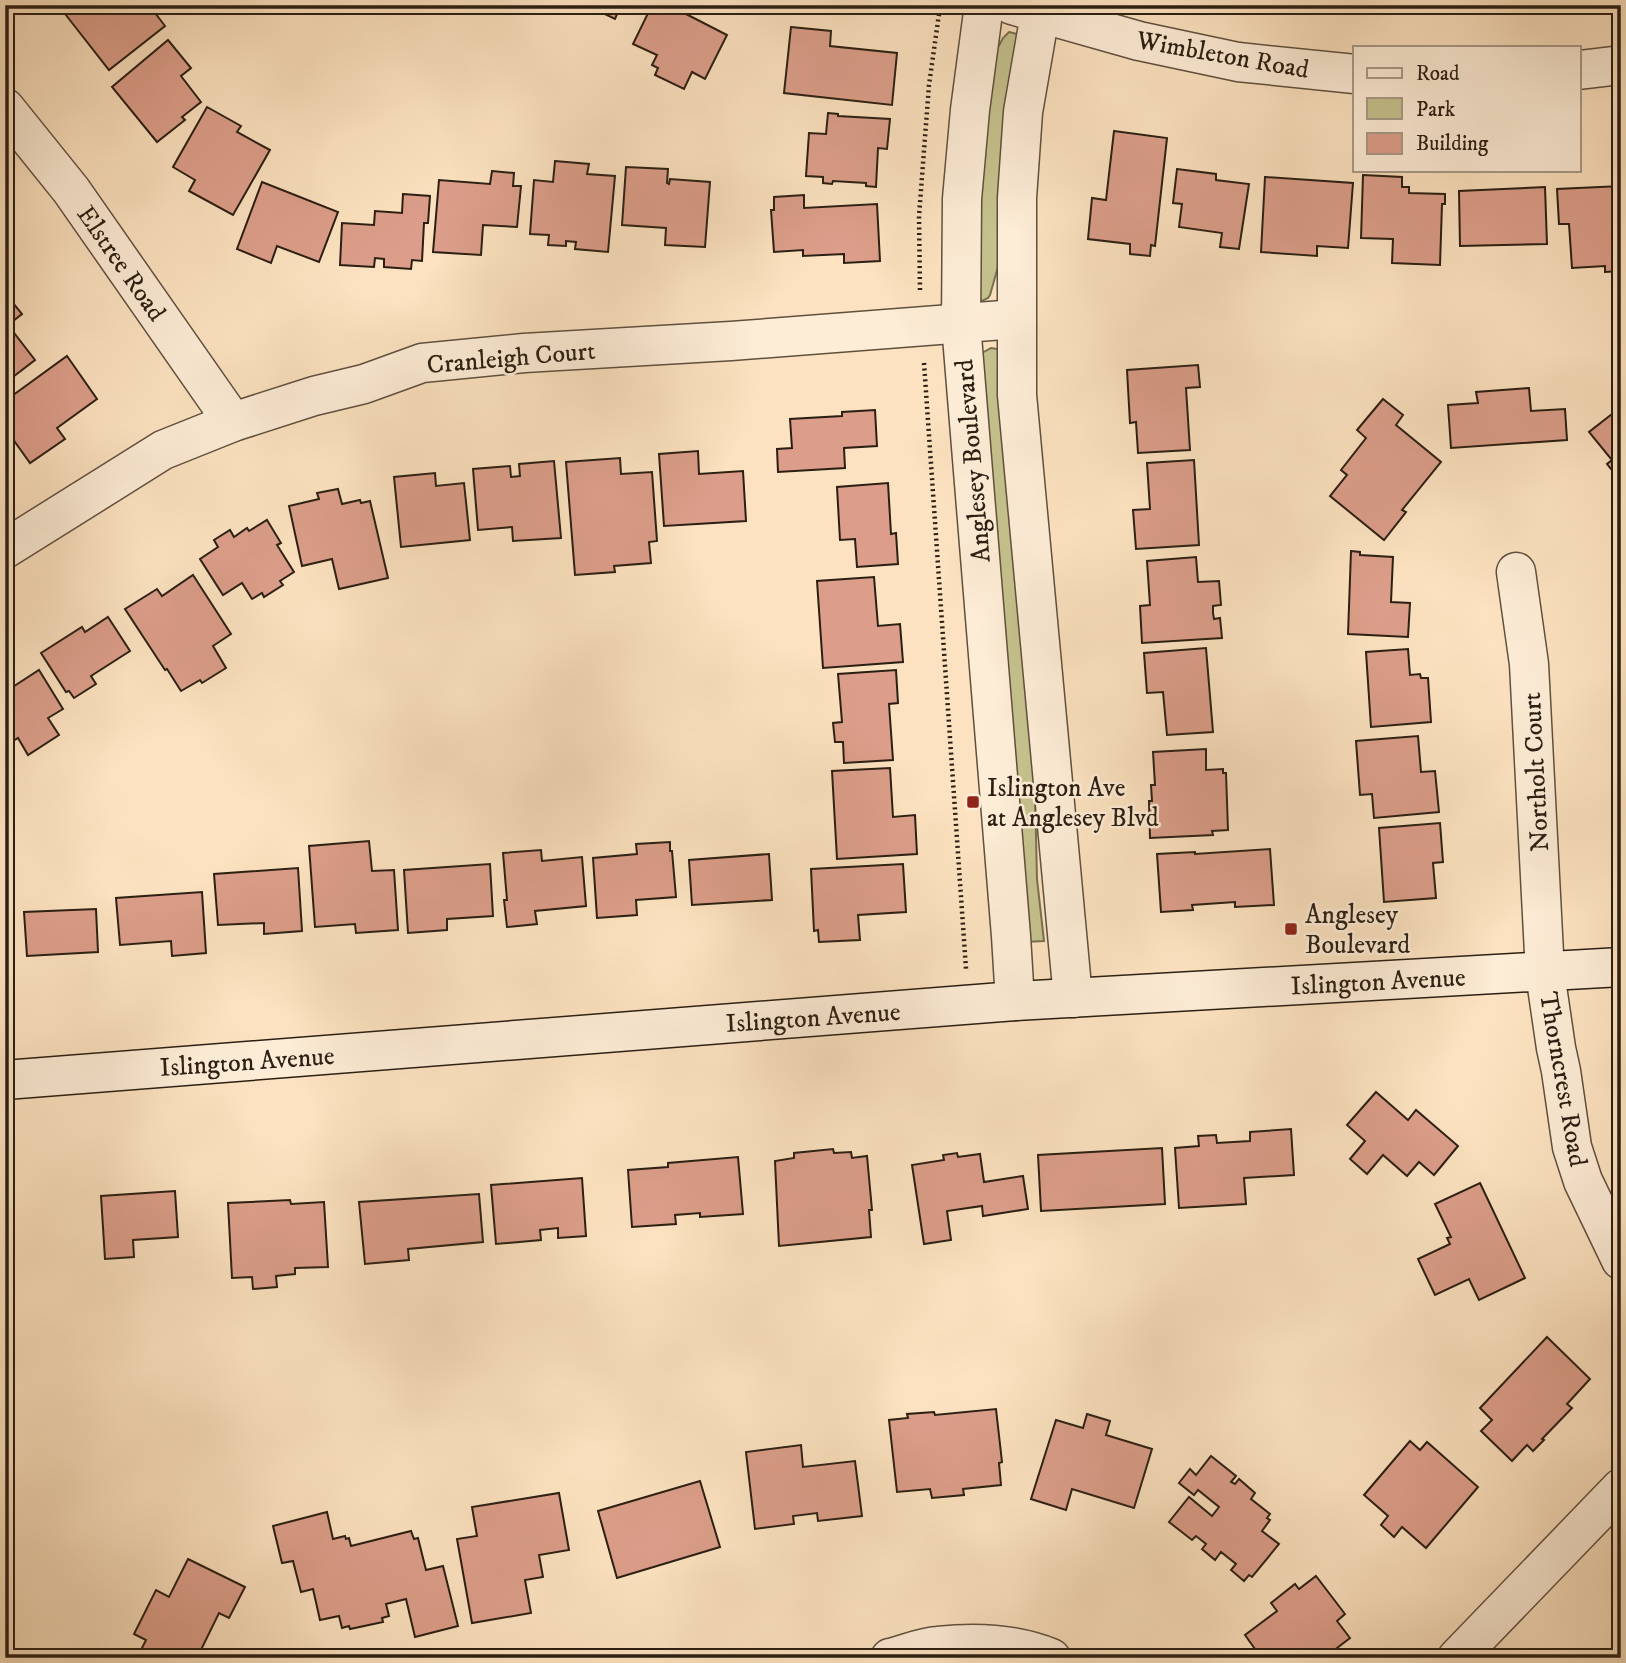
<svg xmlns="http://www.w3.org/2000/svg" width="1626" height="1663" viewBox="0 0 1626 1663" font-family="'IM FELL DW Pica',serif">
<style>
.green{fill:#c5c28e;stroke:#787050;stroke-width:2}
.building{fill:#dc9e8a;stroke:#2b1f13;stroke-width:2}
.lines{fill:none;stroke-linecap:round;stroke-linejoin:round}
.minor-casing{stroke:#5f503e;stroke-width:41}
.tertiary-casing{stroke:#5f503e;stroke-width:41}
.secondary-casing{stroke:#2b1f13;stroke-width:41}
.path{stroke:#2b1f13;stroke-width:4.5;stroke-dasharray:2 3.5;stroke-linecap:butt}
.minor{stroke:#fdecd6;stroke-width:38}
.tertiary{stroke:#fdecd6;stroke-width:38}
.secondary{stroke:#fdecd6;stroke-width:38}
.poi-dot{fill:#8f2418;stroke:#fdecd6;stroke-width:2.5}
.labels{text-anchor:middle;stroke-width:5;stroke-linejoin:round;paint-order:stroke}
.street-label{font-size:26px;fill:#2b1f13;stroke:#fdecd6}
.poi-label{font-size:26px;fill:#2b1f13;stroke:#fdecd6;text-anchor:start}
</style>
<rect width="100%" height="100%" fill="#fce2c0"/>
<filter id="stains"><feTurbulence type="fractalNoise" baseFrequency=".00286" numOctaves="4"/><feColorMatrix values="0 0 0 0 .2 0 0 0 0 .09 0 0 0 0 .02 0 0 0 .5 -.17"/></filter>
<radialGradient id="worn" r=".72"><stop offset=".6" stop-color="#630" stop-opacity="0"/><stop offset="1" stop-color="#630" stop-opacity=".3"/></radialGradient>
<g class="green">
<polygon points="1009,32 1017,34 1001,256 990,295 988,298 982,301 978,299 972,222 995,53 1003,38"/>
<polygon points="991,348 997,349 1004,353 1035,792 1037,879 1044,941 1025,942 982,353"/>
</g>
<g class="building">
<polygon points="68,5 149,5 165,26 109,70 62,10"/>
<polygon points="586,5 621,5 615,19"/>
<polygon points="652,5 691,5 686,14 727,35 705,79 692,72 684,89 655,75 658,68 652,65 657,55 633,44"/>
<polygon points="791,27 831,31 830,46 897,53 892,105 784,93"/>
<polygon points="168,40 191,68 181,76 201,102 182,117 185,120 157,142 112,87"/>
<polygon points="207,107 241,126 237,132 270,150 233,215 189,191 195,180 173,167"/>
<polygon points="828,113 838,114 838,116 890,119 887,149 878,148 876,187 866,186 866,183 833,181 832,184 823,183 823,177 806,176 809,133 826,134"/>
<polygon points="1114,131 1167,138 1155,246 1151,245 1150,256 1130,254 1130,244 1088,239 1092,198 1106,200"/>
<polygon points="555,161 589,164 587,174 615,176 608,252 575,249 576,242 566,241 566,246 548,245 549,235 530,234 534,180 553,182"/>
<polygon points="626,167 668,169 667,183 669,184 670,179 710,182 705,247 665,245 666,228 622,225"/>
<polygon points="1177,169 1216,174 1216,180 1249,184 1239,249 1220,247 1222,233 1179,227 1182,204 1173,203"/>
<polygon points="492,171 514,173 513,186 521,186 517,227 483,225 481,255 433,252 439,180 490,184"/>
<polygon points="1363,175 1402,177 1402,187 1409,187 1409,193 1445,194 1445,204 1442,204 1440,265 1392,263 1393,239 1361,238"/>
<polygon points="1265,177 1353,183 1348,248 1317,246 1317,256 1261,252"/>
<polygon points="262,182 338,212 319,262 277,246 271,263 237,249"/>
<polygon points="1621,186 1621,271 1605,272 1605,266 1572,268 1569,224 1559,224 1557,189"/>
<polygon points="1545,187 1547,244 1460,246 1459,191"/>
<polygon points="403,194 430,196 428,223 424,223 422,261 412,260 411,269 384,267 384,259 375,258 374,267 340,265 342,223 374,225 375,211 402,213"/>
<polygon points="804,195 804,208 877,204 880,261 844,263 844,254 803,256 803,250 774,252 771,210 774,210 774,197"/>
<polygon points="5,293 22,314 8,325 35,360 5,383"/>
<polygon points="67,356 97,399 57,428 65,439 30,463 5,428 5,401"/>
<polygon points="1198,365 1200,387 1186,388 1190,450 1138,453 1136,422 1130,423 1127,370"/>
<polygon points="1529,388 1531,411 1565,409 1567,440 1451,448 1448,405 1478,403 1476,392"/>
<polygon points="1383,399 1403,415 1396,425 1441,462 1402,510 1406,512 1384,540 1330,496 1347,475 1341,470 1366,438 1357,430"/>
<polygon points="1621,407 1621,478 1619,479 1607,464 1612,460 1589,432"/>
<polygon points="875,410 877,446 844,448 845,468 778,472 777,449 792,448 790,419 842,416 842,412"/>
<polygon points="698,451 699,474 743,471 746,521 664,526 659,454"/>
<polygon points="620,458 621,474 652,472 657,541 649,542 651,563 614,566 615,572 575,575 566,462"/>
<polygon points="1194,460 1199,545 1136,549 1133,510 1150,509 1147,463"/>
<polygon points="554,461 561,538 513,541 512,527 478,530 473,469 510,466 511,477 520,476 519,464"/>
<polygon points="435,473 436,486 464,483 470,540 401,547 394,477"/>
<polygon points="888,483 891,534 896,533 898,564 857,567 855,539 840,540 837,487"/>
<polygon points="338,489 342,504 360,500 361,503 370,501 388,578 339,589 332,559 302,566 289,506 319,499 317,493"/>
<polygon points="267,520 281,543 277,545 294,572 280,581 283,585 264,597 262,593 252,599 242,583 223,595 200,559 218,547 214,540 230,530 234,537 247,528 249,531"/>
<polygon points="1351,551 1360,552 1360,555 1393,557 1391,602 1410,603 1408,637 1348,634"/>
<polygon points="1196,557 1198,582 1219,581 1221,605 1213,606 1213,613 1214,619 1220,618 1222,638 1142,643 1140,606 1150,605 1147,561"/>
<polygon points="193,575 231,634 213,646 226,668 202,683 200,680 181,691 167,669 165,670 125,609 157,589 162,596"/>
<polygon points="874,577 878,626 900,624 903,662 823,668 817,581"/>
<polygon points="108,617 130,651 91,676 96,684 74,698 69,691 66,692 41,653 82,627 85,632"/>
<polygon points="1206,648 1213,732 1167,735 1163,692 1147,693 1144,653"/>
<polygon points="1408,649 1410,675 1420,674 1421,678 1428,678 1431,722 1371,727 1366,652"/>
<polygon points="39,670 63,709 48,718 59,735 28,755 18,738 5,746 5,692"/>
<polygon points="896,670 898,703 889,704 893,760 844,763 843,742 835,742 833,723 842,722 838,674"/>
<polygon points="1418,736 1421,772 1435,771 1439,812 1374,818 1372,794 1360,795 1356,741"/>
<polygon points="1206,749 1206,770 1223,769 1223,773 1226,773 1228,830 1212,831 1213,835 1150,838 1149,801 1152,801 1151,785 1155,785 1153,752"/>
<polygon points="890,768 893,817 915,815 917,854 837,859 832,771"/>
<polygon points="1440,823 1443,862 1433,863 1436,898 1384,902 1379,828"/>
<polygon points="369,841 372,871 394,870 398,930 356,933 355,924 315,927 309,846"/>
<polygon points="670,842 670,851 672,851 676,897 636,900 637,915 597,918 593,858 637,854 636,844"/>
<polygon points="1270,849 1274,905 1235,907 1235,902 1192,905 1193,910 1161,912 1157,854 1195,852 1195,854"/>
<polygon points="541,850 542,861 582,857 586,906 535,911 537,924 507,927 504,900 507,900 503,853"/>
<polygon points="769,854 772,900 692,905 689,860"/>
<polygon points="490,864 493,916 447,919 447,930 408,933 404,870"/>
<polygon points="903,864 906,912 858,915 860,940 819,942 818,930 814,931 811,869"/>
<polygon points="298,868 302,931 264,934 264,923 218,925 214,874"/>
<polygon points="202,892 206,953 172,956 171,941 120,945 116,898"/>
<polygon points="96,909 98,952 27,956 24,912"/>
<polygon points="1376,1092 1408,1120 1416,1110 1458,1146 1434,1175 1419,1162 1407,1176 1383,1155 1367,1174 1350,1159 1365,1141 1347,1125"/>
<polygon points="1291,1129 1294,1175 1244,1178 1246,1204 1179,1208 1175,1148 1199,1146 1198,1136 1216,1135 1217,1143 1250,1141 1250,1132"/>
<polygon points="1162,1148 1165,1204 1041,1211 1038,1155"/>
<polygon points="833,1149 834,1153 851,1152 852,1158 867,1156 872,1210 869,1210 871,1237 779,1246 775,1161 794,1158 794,1153"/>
<polygon points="957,1153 958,1157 980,1154 984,1182 1023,1176 1028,1209 983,1216 982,1206 947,1211 951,1240 924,1244 912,1165 944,1160 943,1155"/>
<polygon points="738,1157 743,1214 700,1217 700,1213 675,1215 676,1224 632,1227 628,1170 668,1167 668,1163"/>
<polygon points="582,1178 586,1236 558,1238 558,1228 540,1230 541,1240 496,1244 491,1185"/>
<polygon points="1480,1183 1525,1278 1479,1300 1469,1279 1435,1295 1418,1259 1450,1244 1447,1238 1451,1237 1435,1204"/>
<polygon points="175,1191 178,1237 133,1240 134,1257 105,1259 101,1196"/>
<polygon points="479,1194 483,1242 408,1249 409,1260 365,1264 359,1202"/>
<polygon points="290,1200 291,1204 324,1202 328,1267 295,1268 295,1274 276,1276 277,1287 253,1289 252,1277 232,1278 228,1203"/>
<polygon points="1547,1337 1590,1379 1567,1404 1572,1408 1542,1439 1544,1440 1533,1451 1527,1445 1512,1461 1481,1431 1492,1420 1480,1408"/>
<polygon points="996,1409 1002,1462 999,1463 1001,1485 963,1489 964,1495 932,1498 930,1489 897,1492 889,1420 908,1418 907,1414 934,1412 935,1415"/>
<polygon points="1087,1414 1110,1421 1106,1435 1152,1449 1134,1508 1072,1489 1066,1510 1031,1499 1056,1420 1083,1428"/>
<polygon points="1410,1441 1420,1450 1427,1442 1478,1487 1426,1548 1402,1527 1394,1537 1381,1525 1388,1516 1364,1495"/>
<polygon points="801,1445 803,1467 855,1461 862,1516 818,1521 817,1513 793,1516 794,1524 755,1529 746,1452"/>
<polygon points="1211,1456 1236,1476 1231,1482 1235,1484 1239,1479 1255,1493 1251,1499 1270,1514 1267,1518 1270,1520 1262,1531 1279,1544 1252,1577 1249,1575 1244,1581 1231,1570 1236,1564 1221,1552 1215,1560 1202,1549 1206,1544 1196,1536 1192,1540 1169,1522 1189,1497 1212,1516 1219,1507 1198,1490 1194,1495 1179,1483 1190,1469 1196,1475"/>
<polygon points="700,1481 720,1547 617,1578 598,1511"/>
<polygon points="559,1493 569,1550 539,1555 543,1577 525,1580 531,1613 472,1623 457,1539 477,1536 472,1507"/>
<polygon points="327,1512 333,1539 345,1536 346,1539 349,1538 351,1546 411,1531 414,1539 418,1538 426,1570 443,1566 458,1626 415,1637 406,1599 386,1604 389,1616 382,1618 383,1622 350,1629 349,1626 342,1628 339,1616 320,1620 313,1589 301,1592 293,1561 282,1563 273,1526"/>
<polygon points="5,1543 12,1644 5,1644"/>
<polygon points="188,1559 245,1587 229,1618 219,1613 197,1658 137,1658 146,1640 134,1634 156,1590 169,1597"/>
<polygon points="1316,1576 1345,1614 1337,1621 1350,1638 1324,1658 1244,1658 1255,1649 1245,1635 1277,1611 1271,1603 1295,1584 1299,1589"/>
</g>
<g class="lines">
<defs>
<g id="minor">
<polyline points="1012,5 1139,41 1238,62 1355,74"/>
<polyline points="1579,70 1621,65"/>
<polyline points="5,108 71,190 233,422"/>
<polyline points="5,549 163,450 233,422 314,396 364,384 422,363 524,353 731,341 1016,319"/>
<polyline points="1516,572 1529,664 1545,973 1556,1048 1561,1071 1572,1147 1583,1181 1621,1260"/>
<path d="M890 1658C906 1654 922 1647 938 1646 975 1642 1017 1644 1051 1658"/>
<polyline points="1457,1658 1621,1488"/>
</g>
<g id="tertiary">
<polyline points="984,5 970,110 962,199 961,324 1011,936 1015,1001"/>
<polyline points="1043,5 1040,14 1023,112 1017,198 1017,395 1073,998"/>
</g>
<polyline id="secondary" points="5,1080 1015,1001 1621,967"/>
</defs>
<use href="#minor" class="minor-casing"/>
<use href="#tertiary" class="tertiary-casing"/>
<use href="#secondary" class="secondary-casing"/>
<g class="path">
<polyline points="920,290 919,216 929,85 939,14"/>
<polyline points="924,363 966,969"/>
</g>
<use href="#minor" class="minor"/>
<use href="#tertiary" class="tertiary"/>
<use href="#secondary" class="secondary"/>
</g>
<g class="poi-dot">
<rect x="966" y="795" width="14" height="14" rx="3.5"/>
<rect x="1284" y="922" width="14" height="14" rx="3.5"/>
</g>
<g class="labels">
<g class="street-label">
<text transform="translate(1223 54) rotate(10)" y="9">Wimbleton Road</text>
<text transform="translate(122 263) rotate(55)" y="9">Elstree Road</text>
<text transform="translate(511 357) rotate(-5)" y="9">Cranleigh Court</text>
<text transform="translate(972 461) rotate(-95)" y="9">Anglesey Boulevard</text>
<text transform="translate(1535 772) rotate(-93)" y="9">Northolt Court</text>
<text transform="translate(1378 981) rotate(-3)" y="9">Islington Avenue</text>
<text transform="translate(813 1017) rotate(-4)" y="9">Islington Avenue</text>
<text transform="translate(247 1061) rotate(-4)" y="9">Islington Avenue</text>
<text transform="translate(1564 1079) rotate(80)" y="9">Thorncrest Road</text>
</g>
<g class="poi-label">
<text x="987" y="796">Islington Ave<tspan x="987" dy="30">at Anglesey Blvd</tspan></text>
<text x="1305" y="923">Anglesey<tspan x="1305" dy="30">Boulevard</tspan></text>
</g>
</g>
<rect width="1626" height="1663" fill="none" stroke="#fce2c0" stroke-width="28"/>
<rect x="7" y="7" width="1612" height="1649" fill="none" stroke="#2b1f13" stroke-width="3.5"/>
<rect x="14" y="14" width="1598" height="1635" fill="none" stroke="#2b1f13" stroke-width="2"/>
<rect x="1353" y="46" width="228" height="126" fill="#fdecd6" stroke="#a99a88" stroke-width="2"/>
<rect x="1367" y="68" width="35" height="10" fill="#fdecd6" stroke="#a99a88" stroke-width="2"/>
<text x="1416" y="80" font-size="21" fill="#2b1f13">Road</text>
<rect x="1367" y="98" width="35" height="21" fill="#c5c28e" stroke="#a99a88" stroke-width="2"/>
<text x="1416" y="116" font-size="21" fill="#2b1f13">Park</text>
<rect x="1367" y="133" width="35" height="21" fill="#dc9e8a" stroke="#a99a88" stroke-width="2"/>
<text x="1416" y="150" font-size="21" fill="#2b1f13">Building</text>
<rect width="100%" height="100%" filter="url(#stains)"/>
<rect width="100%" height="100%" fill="url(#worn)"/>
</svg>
